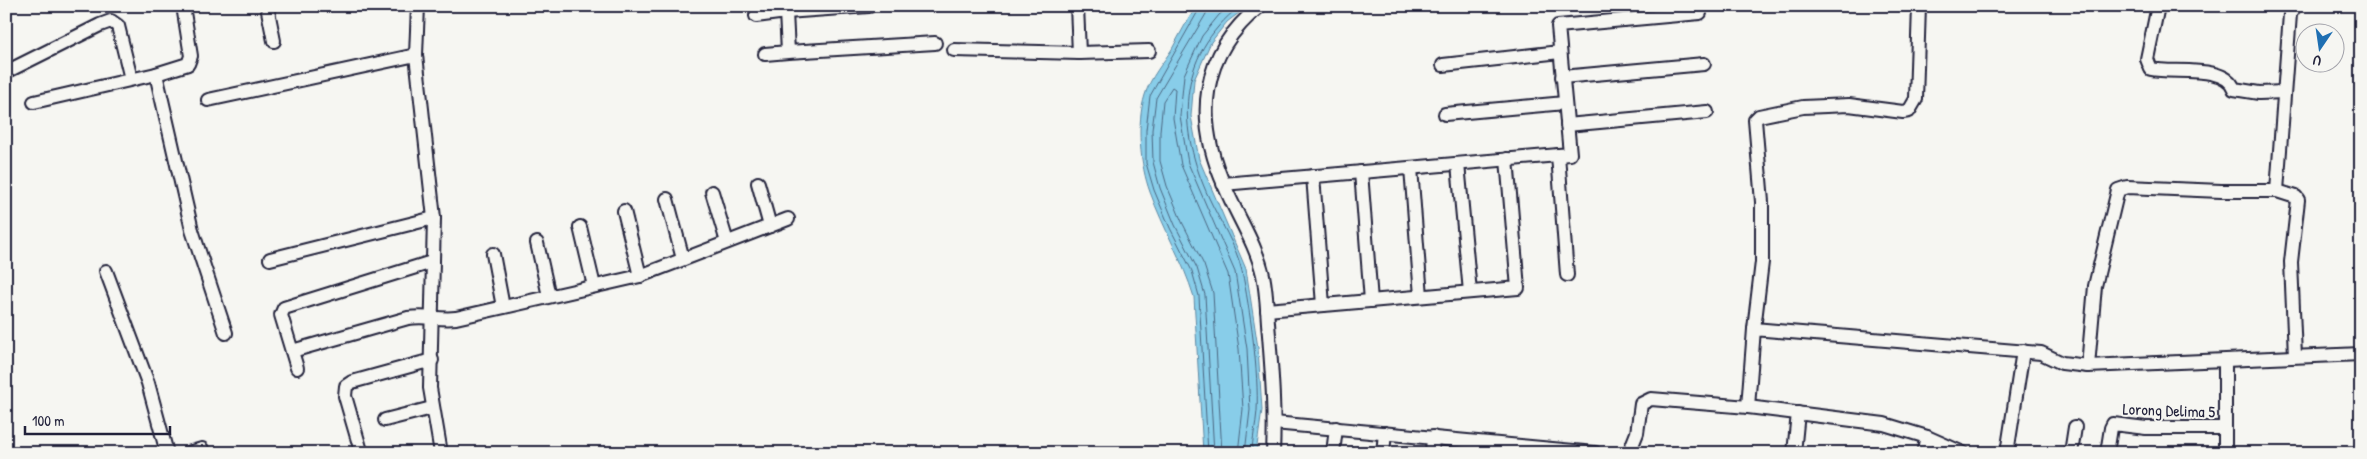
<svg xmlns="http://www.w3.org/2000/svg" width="2367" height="459" viewBox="0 0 2367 459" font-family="'Patrick Hand',sans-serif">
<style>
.water{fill:#88cde9;stroke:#5f89a3}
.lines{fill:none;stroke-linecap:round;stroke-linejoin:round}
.shore{stroke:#4b6681;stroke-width:1}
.minor-casing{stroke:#22223b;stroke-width:16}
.minor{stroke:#f6f6f2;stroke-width:12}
.labels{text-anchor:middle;stroke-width:4;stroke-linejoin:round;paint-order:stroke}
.street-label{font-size:16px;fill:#22223b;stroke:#f6f6f2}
</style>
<rect width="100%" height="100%" fill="#f6f6f2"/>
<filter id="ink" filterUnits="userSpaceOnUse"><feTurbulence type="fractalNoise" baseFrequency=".02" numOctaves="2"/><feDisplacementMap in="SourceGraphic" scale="10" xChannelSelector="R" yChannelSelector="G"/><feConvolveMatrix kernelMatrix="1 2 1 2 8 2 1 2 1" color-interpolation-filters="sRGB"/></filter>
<g filter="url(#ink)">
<path class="water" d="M1197 6H1248L1227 22 1211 42 1194 80 1191 116 1199 159 1246 269 1258 348 1262 410 1256 453H1203L1194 297C1183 261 1163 228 1150 192 1140 165 1136 123 1145 95 1150 78 1163 63 1172 49 1180 34 1187 20 1197 6Z"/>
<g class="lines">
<g class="shore">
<polyline points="1201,6 1150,96 1146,130 1146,163 1154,190 1170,228 1192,271 1199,296 1208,453"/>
<polyline points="1207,6 1206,14 1156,98 1152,130 1153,162 1160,188 1175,225 1197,268 1205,295 1214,453"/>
<polyline points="1230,6 1219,15 1202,36 1184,75 1180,116 1188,163 1235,272 1247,349 1250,410 1245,453"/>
<path d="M1240 6C1175 57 1177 129 1209 198 1220 222 1236 245 1242 271 1250 309 1259 373 1257 411 1256 425 1252 439 1252 453"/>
<polyline points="1222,453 1213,293 1204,265 1182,222 1167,186 1160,161 1160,131 1163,101 1172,87 1175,89 1173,118 1181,165 1228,274 1239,349 1243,409 1238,453"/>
</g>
<defs>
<g id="minor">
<polyline points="267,6 274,41"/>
<polyline points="418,6 416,55 434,218 430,388 441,453"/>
<polyline points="1077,6 1079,53"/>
<path d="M1260 6C1200 54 1194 119 1225 187 1237 216 1256 244 1263 275 1267 294 1267 315 1269 335 1272 375 1275 413 1273 453"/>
<path d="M2158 6 2147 59 2151 69C2173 74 2226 64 2234 89L2259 93 2284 92"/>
<polyline points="2295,6 2290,14 2277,191 2296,197 2298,200 2291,262 2295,356"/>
<polyline points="786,12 788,52 935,43"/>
<polyline points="756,16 786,12 869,6"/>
<polyline points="954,50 1079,53 1149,51"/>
<polyline points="765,54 788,52"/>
<polyline points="1443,65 1560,52"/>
<polyline points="6,72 100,25 111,21 118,26 131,79"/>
<polyline points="156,74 192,230 226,333"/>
<polyline points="1562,77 1704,64"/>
<polyline points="208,100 416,55"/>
<polyline points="34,102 156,74 188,64 191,56 183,6"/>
<polyline points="1445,114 1565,103"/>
<polyline points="1567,125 1707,112"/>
<polyline points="1558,155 1567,275"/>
<polyline points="1458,164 1470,292"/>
<polyline points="1411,168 1421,296"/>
<polyline points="1361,172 1371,301"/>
<polyline points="1313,176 1323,305"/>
<polyline points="758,183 770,226"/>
<polyline points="1223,184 1570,154 1558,26 1700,13"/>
<polyline points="712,192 727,242"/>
<polyline points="667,199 683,259"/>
<polyline points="624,211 640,276"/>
<polyline points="580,227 594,286"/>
<polyline points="537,243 549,296"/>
<polyline points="493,254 503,307"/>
<polyline points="270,259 434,218"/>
<polyline points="106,271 148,383 167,453"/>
<polyline points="1267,310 1518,288 1507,159"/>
<polyline points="1754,329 1762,262 1762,202 1755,120 1759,116 1803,107 1849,105 1903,112 1909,111 1916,99 1919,6"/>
<path d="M292 351 408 318C425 315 439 320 456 318L640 276 788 219"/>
<polyline points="2225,361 2225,453"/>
<polyline points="2088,366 2095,286 2118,190 2127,187 2221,191 2277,191"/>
<polyline points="297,368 281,315 284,308 432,262"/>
<polyline points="1748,407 1754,329 2041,353 2062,363 2088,366 2361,354"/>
<polyline points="385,420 432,408"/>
<polyline points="1274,423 1595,453"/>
<polyline points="361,451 345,396 346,386 352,382 432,360"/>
<polyline points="188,453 202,449"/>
<polyline points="1333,453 1336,428"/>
<polyline points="1383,453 1385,433"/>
<polyline points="1432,453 1433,437"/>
<polyline points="1629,453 1637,433 1641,404 1651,399 1748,407 1884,424 1927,437 1963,453"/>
<polyline points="1794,453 1798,413"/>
<polyline points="1923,453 1927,437"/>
<polyline points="2007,453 2023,351"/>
<polyline points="2071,453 2075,427"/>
<polyline points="2107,453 2111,428 2113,424 2146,428 2224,428"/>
</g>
</defs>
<use href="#minor" class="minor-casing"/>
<use href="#minor" class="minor"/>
</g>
</g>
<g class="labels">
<g class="street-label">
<text transform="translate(2169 410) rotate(2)" y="6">Lorong Delima 5</text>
</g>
</g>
<rect width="2367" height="459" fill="none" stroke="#f6f6f2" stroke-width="25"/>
<rect x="12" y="12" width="2342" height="434" fill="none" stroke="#22223b" stroke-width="2" filter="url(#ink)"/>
<g transform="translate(2320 48) rotate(193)"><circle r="24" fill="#f6f6f2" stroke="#a1a1a9"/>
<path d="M0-4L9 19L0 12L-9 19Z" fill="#1f6fb2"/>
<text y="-8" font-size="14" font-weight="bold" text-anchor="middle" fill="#22223b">U</text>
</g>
<path d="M25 426v8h145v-8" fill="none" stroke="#22223b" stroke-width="2.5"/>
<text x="32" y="426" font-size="15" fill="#22223b" stroke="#f6f6f2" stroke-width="4" paint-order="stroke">100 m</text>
</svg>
